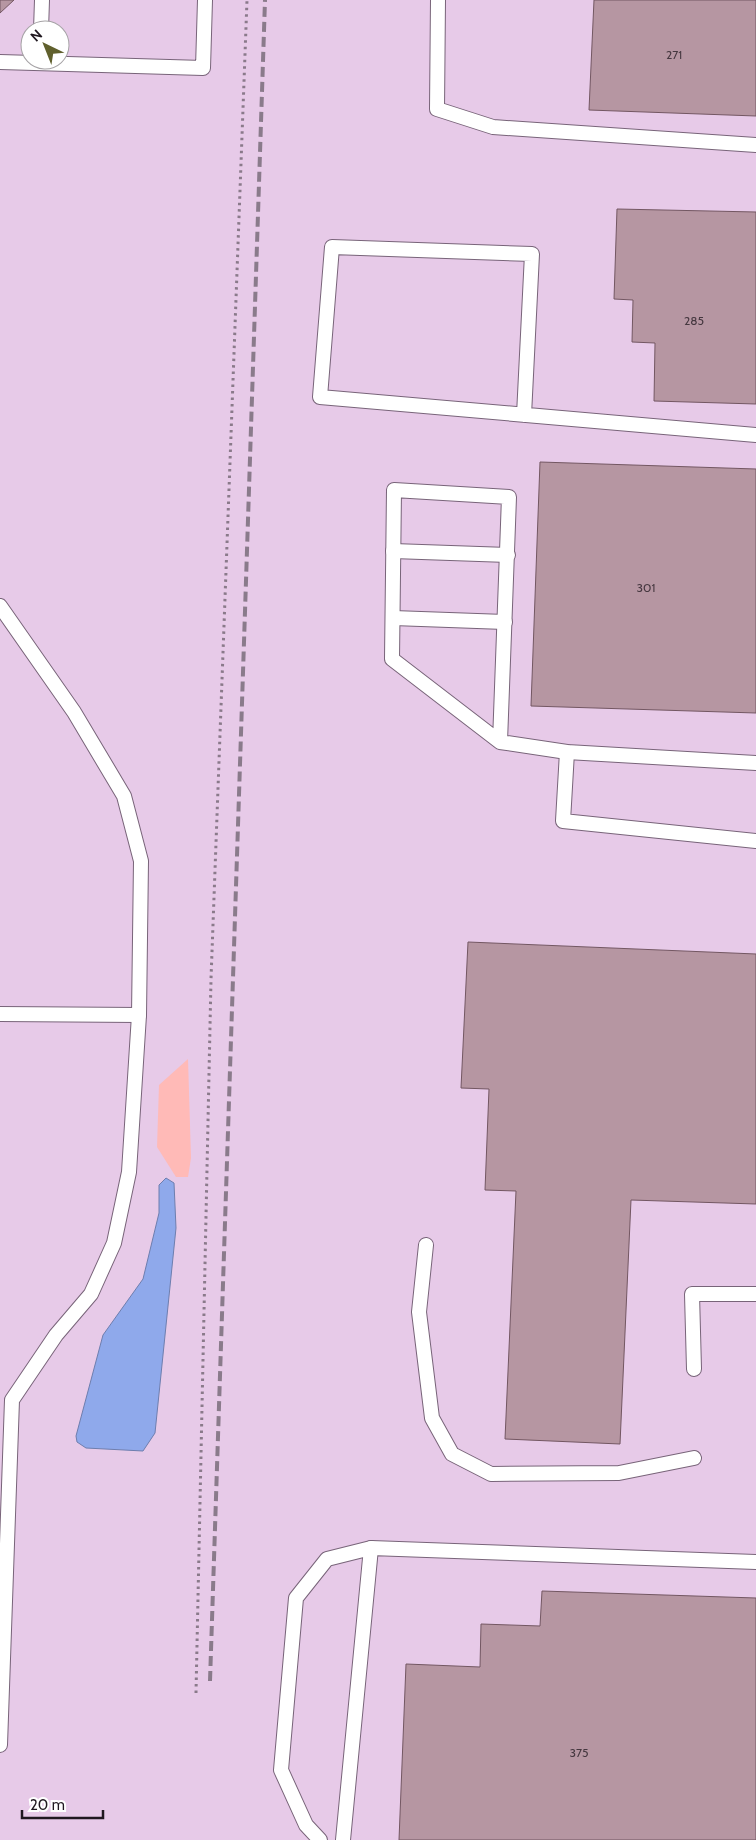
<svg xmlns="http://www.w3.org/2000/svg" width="756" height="1840" viewBox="0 0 756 1840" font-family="Cabin,sans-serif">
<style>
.built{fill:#e7cae8;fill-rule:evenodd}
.green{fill:#ffbab7}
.water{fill:#8fa9eb;stroke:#6e7eae}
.building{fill:#b696a2;stroke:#735762}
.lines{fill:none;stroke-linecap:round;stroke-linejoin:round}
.lane-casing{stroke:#786479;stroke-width:16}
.path{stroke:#8a7a8a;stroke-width:3;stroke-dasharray:2.5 4;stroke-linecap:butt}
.lane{stroke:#fff;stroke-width:14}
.rail{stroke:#8a7b8b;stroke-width:4;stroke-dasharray:10 5;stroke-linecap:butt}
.labels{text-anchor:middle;stroke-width:4;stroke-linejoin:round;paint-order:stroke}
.number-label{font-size:12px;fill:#463840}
</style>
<rect width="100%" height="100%" fill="#eed7ef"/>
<path class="built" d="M0 0H756V1840H0ZM30 30H60V60H30Z"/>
<polygon class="green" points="188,1059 191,1158 188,1177 176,1177 157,1147 159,1085"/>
<polygon class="water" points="166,1178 174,1183 176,1228 155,1433 143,1451 86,1448 77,1442 76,1436 103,1335 143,1279 159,1213 159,1185"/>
<g class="building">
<polygon points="0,0 14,0 0,13"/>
<polygon points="594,0 756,0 756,116 589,110"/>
<polygon points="617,209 756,212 756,404 654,401 655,343 632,342 633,300 614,299"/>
<polygon points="540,462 756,469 756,713 531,706"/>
<polygon points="468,942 756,954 756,1204 631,1200 620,1444 505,1439 516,1191 485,1190 489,1089 461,1088"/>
<polygon points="542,1591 756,1598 756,1840 399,1840 406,1664 480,1667 481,1624 540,1626"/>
</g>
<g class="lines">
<defs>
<g id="lane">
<polyline points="438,0 437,109 493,127 756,145"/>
<polyline points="41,30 42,0"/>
<polyline points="0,62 203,68 205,0"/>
<polyline points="524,415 532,254 332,247 320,397 756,435"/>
<polyline points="393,551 508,555"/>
<polyline points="0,606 74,712 124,796 141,861 139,1015 129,1172 114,1243 91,1294 56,1335 12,1400 0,1745"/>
<polyline points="393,618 505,622"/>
<polyline points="500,742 509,497 394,490 392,659 500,742 567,752 756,763"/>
<polyline points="567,752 563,821 756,841"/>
<polyline points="0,1014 139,1015"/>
<polyline points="426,1245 419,1312 432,1418 452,1454 491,1474 619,1473 694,1458"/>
<polyline points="694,1369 692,1294 756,1294"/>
<polyline points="320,1840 306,1825 281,1770 296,1598 327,1559 371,1548"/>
<polyline points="343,1840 371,1548 756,1562"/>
</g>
</defs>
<use href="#lane" class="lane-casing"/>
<polyline class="path" points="196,1693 211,979 247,0"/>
<use href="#lane" class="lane"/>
<polyline class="rail" points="210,1681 265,0"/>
</g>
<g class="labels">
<g class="number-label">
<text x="674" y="59">271</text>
<text x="694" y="325">285</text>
<text x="646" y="592">301</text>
<text x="579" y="1757">375</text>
</g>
</g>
<g transform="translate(45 45) rotate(317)"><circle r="24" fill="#ffffff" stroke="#a6a3a6"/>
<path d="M0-4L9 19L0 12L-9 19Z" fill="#60602d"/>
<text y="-8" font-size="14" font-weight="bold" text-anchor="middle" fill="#201820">N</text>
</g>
<path d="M22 1810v8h81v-8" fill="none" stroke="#201820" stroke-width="2.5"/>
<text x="30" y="1810" font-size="15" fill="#201820" stroke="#ffffff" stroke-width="4" paint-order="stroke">20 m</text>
</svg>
